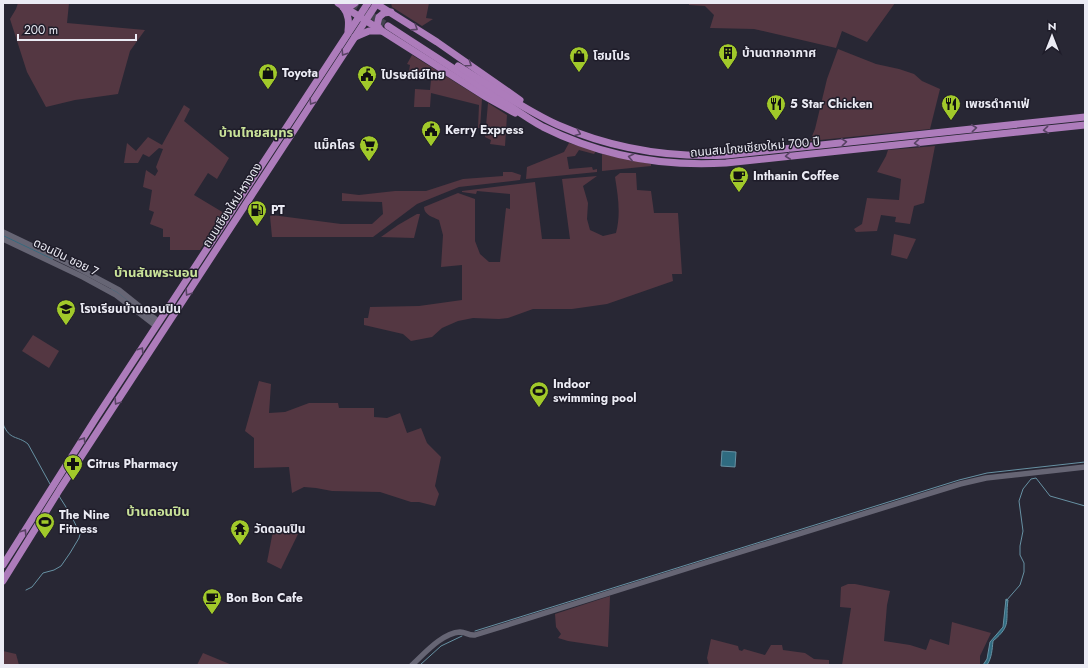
<svg xmlns="http://www.w3.org/2000/svg" width="1088" height="668" viewBox="0 0 1088 668" font-family="Jost,'Noto Sans Thai',sans-serif">
<style>
.green{fill:#543742}
.water{fill:#2f6b80;stroke:#6791a3}
.lines{fill:none;stroke-linecap:round;stroke-linejoin:round}
.stream{stroke:#6791a3;stroke-width:1}
.canal{stroke:#2f6b80;stroke-width:4}
.primary-tunnel{stroke:#454451;stroke-width:7;stroke-dasharray:7 3.5;stroke-linecap:butt}
.tertiary{stroke:#666574;stroke-width:5.5}
.primary{stroke:#ad7cbb;stroke-width:7}
.oneway{stroke:#584364}
.labels{text-anchor:middle;stroke-width:3;stroke-linejoin:round;paint-order:stroke}
.poi-label{font-size:12px;font-weight:bold;fill:#ebebf4;stroke:#1f1d2a;text-anchor:start}
.street-label{font-size:12px;fill:#ebebf4;stroke:#1f1d2a}
.neighbourhood-label{font-size:13px;font-weight:bold;fill:#cae399;stroke:#1f1d2a}
</style>
<rect width="100%" height="100%" fill="#282734"/>
<g class="green">
<polygon points="18,3 69,3 67,23 145,30 130,51 118,94 75,100 46,107 27,72 10,19 16,9"/>
<polygon points="391,3 429,3 426,18 433,19 422,26 392,7"/>
<polygon points="689,3 895,3 867,42 842,31 836,48 754,29 710,28 714,15 705,6 689,5"/>
<polygon points="838,49 876,64 899,69 914,74 922,81 940,89 930,129 810,141 815,129 827,79"/>
<polygon points="412,55 482,99 480,128 478,128 479,105 431,93 430,107 414,107 415,89 430,90 431,80 417,79 417,74 409,71 410,65 407,64"/>
<polygon points="488,103 507,115 505,146 490,144 491,140 485,137"/>
<polygon points="184,105 190,109 184,121 229,158 217,179 208,173 194,195 224,213 200,250 170,250 170,237 163,237 163,229 150,224 154,212 149,210 152,190 143,187 146,170 155,176 158,171 156,167 163,149 159,148 149,157 143,154 138,163 124,163 127,143 136,151 148,137 162,145"/>
<polygon points="569,143 596,151 594,154 579,150 575,156 567,157 569,169 592,167 593,170 597,169 597,172 526,179 527,167 564,152"/>
<polygon points="935,146 924,203 914,206 910,224 895,222 896,217 881,215 877,231 856,232 854,229 862,224 867,198 899,200 901,179 877,172 886,156 888,150"/>
<polygon points="602,154 651,164 651,166 602,171"/>
<polygon points="503,172 512,172 521,175 520,180 459,187 417,204 373,237 272,237 270,216 272,215 341,224 372,224 383,214 382,202 342,201 342,193 359,195 395,191 426,191 463,179 503,176"/>
<path d="M620 173H636L637 190 651 191 654 213H678L682 274H672L673 281 607 304 572 309H533L508 318 499 319 473 318 458 321 442 328 432 337 411 341 403 334 364 325V318H368L370 307 419 306 462 300V265L441 267 443 235 439 220C433 217 424 215 424 207L458 193 475 199V241L480 254 489 262H500L506 208 510 209V194L477 191 476 194 462 192V191L535 182 542 239H570L562 179 597 176 583 186 588 203 587 219 590 230 603 236 616 233C621 214 618 196 615 177Z"/>
<polygon points="417,214 420,214 414,238 381,237 398,225"/>
<polygon points="894,234 916,239 907,259 891,255"/>
<polygon points="33,335 59,351 49,368 22,351"/>
<polygon points="259,381 271,384 269,413 285,412 309,403 338,403 339,408 374,408 374,417 387,418 400,413 407,433 421,428 427,443 441,457 435,486 439,494 435,506 419,502 411,502 380,492 332,491 316,488 304,487 292,493 289,467 254,468 254,438 245,431"/>
<polygon points="273,531 298,534 281,569 267,562"/>
<polygon points="848,584 855,584 890,591 887,605 884,641 910,645 926,650 930,639 949,645 952,622 991,633 980,656 980,665 842,665 851,608 840,607 841,587"/>
<polygon points="610,596 608,647 568,641 558,638 561,634 556,627 555,614"/>
<polygon points="711,639 738,646 739,650 742,651 744,649 765,655 771,645 782,645 783,650 805,653 814,659 829,660 829,665 709,665 707,658"/>
<polygon points="3,651 16,654 19,665 3,665"/>
<polygon points="203,653 232,665 197,665"/>
</g>
<g class="water">
<polygon points="722,451 736,452 735,467 721,466"/>
<path d="M1006 599 1008 600C1005 622 1012 625 993 641 992 650 992 657 987 665H983L987 659 990 642 1003 627Z"/>
</g>
<g class="lines">
<g class="stream">
<path d="M3 424C10 441 17 435 28 444L50 484"/>
<polyline points="26,590 32,587 43,573 54,570 61,566 70,553 79,538 80,534 71,515 59,496"/>
<polyline points="1006,601 1020,585 1024,572 1024,563 1020,555 1020,546 1023,531 1019,501 1023,489 1031,479 1036,478 1050,496 1085,506"/>
<polyline points="475,631 959,480 987,473 1085,462"/>
<polyline points="420,665 441,646 462,636"/>
</g>
<g class="canal">
<polyline points="3,235 51,259"/>
<polyline points="113,289 128,301"/>
</g>
<polyline class="primary-tunnel" points="352,3 388,26"/>
<g class="tertiary">
<polyline points="3,232 74,266 119,290 159,322"/>
<polyline points="3,239 83,277 116,295 156,326"/>
<path d="M412 665C424 654 442 633 460 632 466 632 469 636 475 635L692 567 960 484 986 478 1085 467"/>
</g>
<g class="primary">
<polyline points="338,3 486,97 515,113"/>
<polyline points="375,3 437,42 520,100"/>
<path d="M343 7C349 15 349 22 348 31"/>
<polyline points="343,7 349,7 355,3"/>
<path d="M388 26C423 49 458 71 492 94 509 105 526 118 543 127 601 156 661 167 726 163L1085 125"/>
<polyline points="380,29 377,25 379,17 384,13 391,12"/>
<polyline points="355,37 369,31 381,31"/>
<path d="M458 66C491 86 523 109 558 125 613 149 667 158 727 155L1085 117"/>
<polyline points="3,565 96,418 368,3"/>
<polyline points="3,581 60,489 377,3"/>
</g>
</g>
<defs><path id="oneway-chevron" d="M-2-3.5L2.5 0L-2 3.5" fill="none" stroke-width="1.6" stroke-linecap="round" stroke-linejoin="round"/></defs>
<g class="oneway">
<use href="#oneway-chevron" transform="translate(415 28) rotate(33)"/>
<use href="#oneway-chevron" transform="translate(344 53) rotate(123)"/>
<use href="#oneway-chevron" transform="translate(469 64) rotate(35)"/>
<use href="#oneway-chevron" transform="translate(312 102) rotate(123)"/>
<use href="#oneway-chevron" transform="translate(974 128) rotate(-6)"/>
<use href="#oneway-chevron" transform="translate(1046 130) rotate(174)"/>
<use href="#oneway-chevron" transform="translate(578 133) rotate(21)"/>
<use href="#oneway-chevron" transform="translate(844 142) rotate(-6)"/>
<use href="#oneway-chevron" transform="translate(917 143) rotate(174)"/>
<use href="#oneway-chevron" transform="translate(788 156) rotate(174)"/>
<use href="#oneway-chevron" transform="translate(631 157) rotate(-167)"/>
<use href="#oneway-chevron" transform="translate(188 293) rotate(123)"/>
<use href="#oneway-chevron" transform="translate(141 350) rotate(-57)"/>
<use href="#oneway-chevron" transform="translate(117 402) rotate(123)"/>
<use href="#oneway-chevron" transform="translate(83 440) rotate(-58)"/>
<use href="#oneway-chevron" transform="translate(24 532) rotate(-57)"/>
</g>
<defs>
<symbol id="building-pin" viewBox="-11 -11 22 30"><path d="M0 17L-7.5 6A9.5 9.5 0 1 1 7.5 6Z" fill="#a1c92a" stroke="#1f1d2a"/><path d="M-4-6H4V6H1V3H-1V6H-4ZM-2.5-4.3h1.7v1.8h-1.7ZM.8-4.3h1.7v1.8H.8ZM-2.5-1h1.7V.8h-1.7ZM.8-1h1.7V.8H.8Z" fill="#111"/></symbol>
<symbol id="shop-pin" viewBox="-11 -11 22 30"><path d="M0 17L-7.5 6A9.5 9.5 0 1 1 7.5 6Z" fill="#a1c92a" stroke="#1f1d2a"/><path d="M-5-2.5h2.3a2.7 3.5 0 0 1 5.4 0H5L5.5 6h-11ZM-1.5-2.5h3a1.5 2.3 0 0 0-3 0Z" fill="#111"/></symbol>
<symbol id="civic-pin" viewBox="-11 -11 22 30"><path d="M0 17L-7.5 6A9.5 9.5 0 1 1 7.5 6Z" fill="#a1c92a" stroke="#1f1d2a"/><path d="M-.6-6.5H3V-4.5H.6V-3L4-1V1h2V6H-6V1h2V-1L-.6-3ZM-1.2 2.5V6h2.4V2.5Z" fill="#111"/></symbol>
<symbol id="restaurant-pin" viewBox="-11 -11 22 30"><path d="M0 17L-7.5 6A9.5 9.5 0 1 1 7.5 6Z" fill="#a1c92a" stroke="#1f1d2a"/><path d="M-5-6h1v4h1v-4h1v4h1v-4h1v5L-1.5 .5V6h-2V.5L-5-1ZM5-6V6H3V1.5H1.5Q1.5-4 5-6Z" fill="#111"/></symbol>
<symbol id="supermarket-pin" viewBox="-11 -11 22 30"><path d="M0 17L-7.5 6A9.5 9.5 0 1 1 7.5 6Z" fill="#a1c92a" stroke="#1f1d2a"/><path d="M-6-5.5h2.5l.6 2H6L4.5 2H-2.5L-4.4-4H-6ZM-1.5 3.2a1.3 1.3 0 1 0 .1 0ZM3 3.2a1.3 1.3 0 1 0 .1 0Z" fill="#111"/></symbol>
<symbol id="cafe-pin" viewBox="-11 -11 22 30"><path d="M0 17L-7.5 6A9.5 9.5 0 1 1 7.5 6Z" fill="#a1c92a" stroke="#1f1d2a"/><path d="M-5.5-4.5H6V0H3Q3 3.5 0 3.5H-2.5Q-5.5 3.5-5.5 0ZM3-3.2v2h1.7v-2ZM-6 4.5H4V6H-6Z" fill="#111"/></symbol>
<symbol id="fuel-pin" viewBox="-11 -11 22 30"><path d="M0 17L-7.5 6A9.5 9.5 0 1 1 7.5 6Z" fill="#a1c92a" stroke="#1f1d2a"/><path d="M-5.5-6h7V0h2V4h1.3V-2.5L3-4.5l.8-.8L6-3V5H2.5V1h-1V6h-7ZM-4.2-4.7v3.2H.2V-4.7Z" fill="#111"/></symbol>
<symbol id="school-pin" viewBox="-11 -11 22 30"><path d="M0 17L-7.5 6A9.5 9.5 0 1 1 7.5 6Z" fill="#a1c92a" stroke="#1f1d2a"/><path d="M0-5L7-2L0 1L-7-2ZM-4 1L0 2.5L4 1V4Q0 6-4 4Z" fill="#111"/></symbol>
<symbol id="stadium-pin" viewBox="-11 -11 22 30"><path d="M0 17L-7.5 6A9.5 9.5 0 1 1 7.5 6Z" fill="#a1c92a" stroke="#1f1d2a"/><path d="M0-5a6.5 5 0 1 0 0 10a6.5 5 0 1 0 0-10ZM-3.5-1.8h7v3.6h-7Z" fill="#111"/></symbol>
<symbol id="pharmacy-pin" viewBox="-11 -11 22 30"><path d="M0 17L-7.5 6A9.5 9.5 0 1 1 7.5 6Z" fill="#a1c92a" stroke="#1f1d2a"/><path d="M-2-6h4v4h4v4h-4v4h-4v-4h-4v-4h4Z" fill="#111"/></symbol>
<symbol id="temple-pin" viewBox="-11 -11 22 30"><path d="M0 17L-7.5 6A9.5 9.5 0 1 1 7.5 6Z" fill="#a1c92a" stroke="#1f1d2a"/><path d="M0-6L5-2H3V0L6.5 2.5H4V6H1.5V3h-3V6H-4V2.5H-6.5L-3 0V-2H-5Z" fill="#111"/></symbol>
</defs>
<g fill-rule="evenodd">
<use href="#building-pin" x="717" y="42" width="22" height="30"/>
<use href="#shop-pin" x="568" y="45" width="22" height="30"/>
<use href="#shop-pin" x="257" y="62" width="22" height="30"/>
<use href="#civic-pin" x="356" y="64" width="22" height="30"/>
<use href="#restaurant-pin" x="765" y="93" width="22" height="30"/>
<use href="#restaurant-pin" x="940" y="93" width="22" height="30"/>
<use href="#civic-pin" x="420" y="119" width="22" height="30"/>
<use href="#supermarket-pin" x="358" y="134" width="22" height="30"/>
<use href="#cafe-pin" x="728" y="165" width="22" height="30"/>
<use href="#fuel-pin" x="246" y="199" width="22" height="30"/>
<use href="#school-pin" x="55" y="298" width="22" height="30"/>
<use href="#stadium-pin" x="528" y="380" width="22" height="30"/>
<use href="#pharmacy-pin" x="62" y="453" width="22" height="30"/>
<use href="#stadium-pin" x="34" y="511" width="22" height="30"/>
<use href="#temple-pin" x="229" y="518" width="22" height="30"/>
<use href="#cafe-pin" x="201" y="587" width="22" height="30"/>
</g>
<g class="labels">
<g class="poi-label">
<text x="742" y="57">บ้านตากอากาศ</text>
<text x="593" y="60">โฮมโปร</text>
<text x="282" y="77">Toyota</text>
<text x="381" y="79">ไปรษณีย์ไทย</text>
<text x="790" y="108">5 Star Chicken</text>
<text x="965" y="108">เพชรดำคาเฟ่</text>
<text x="445" y="134">Kerry Express</text>
<text x="355" y="149" text-anchor="end">แม็คโคร</text>
<text x="753" y="180">Inthanin Coffee</text>
<text x="271" y="214">PT</text>
<text x="80" y="313">โรงเรียนบ้านดอนปิน</text>
<text x="553" y="388">Indoor<tspan x="553" dy="14">swimming pool</tspan></text>
<text x="87" y="468">Citrus Pharmacy</text>
<text x="59" y="519">The Nine<tspan x="59" dy="14">Fitness</tspan></text>
<text x="254" y="533">วัดดอนปิน</text>
<text x="226" y="602">Bon Bon Cafe</text>
</g>
<g class="street-label">
<text transform="translate(755 147) rotate(-5)" y="4">ถนนสมโภชเชียงใหม่ 700 ปี</text>
<text transform="translate(232 205) rotate(-57)" y="4">ถนนเชียงใหม่-หางดง</text>
<text transform="translate(66 257) rotate(26)" y="4">ดอนปิน ซอย 7</text>
</g>
<g class="neighbourhood-label">
<text x="256" y="137">บ้านไทยสมุทร</text>
<text x="156" y="277">บ้านสันพระนอน</text>
<text x="158" y="516">บ้านดอนปิน</text>
</g>
</g>
<rect width="1088" height="668" fill="none" stroke="#ebebf4" stroke-width="8"/>
<g transform="translate(1052 36)" stroke="#1f1d2a" stroke-width="3" paint-order="stroke">
<path d="M0-3L7 15L0 10L-7 15Z" fill="#ebebf4"/>
<text y="-6" font-size="11" font-weight="bold" text-anchor="middle" fill="#ebebf4">N</text>
</g>
<path d="M18 34v6h118v-6" fill="none" stroke="#ebebf4" stroke-width="2"/>
<text x="24" y="34" font-size="12" fill="#ebebf4" stroke="#1f1d2a" stroke-width="3" paint-order="stroke">200 m</text>
</svg>
